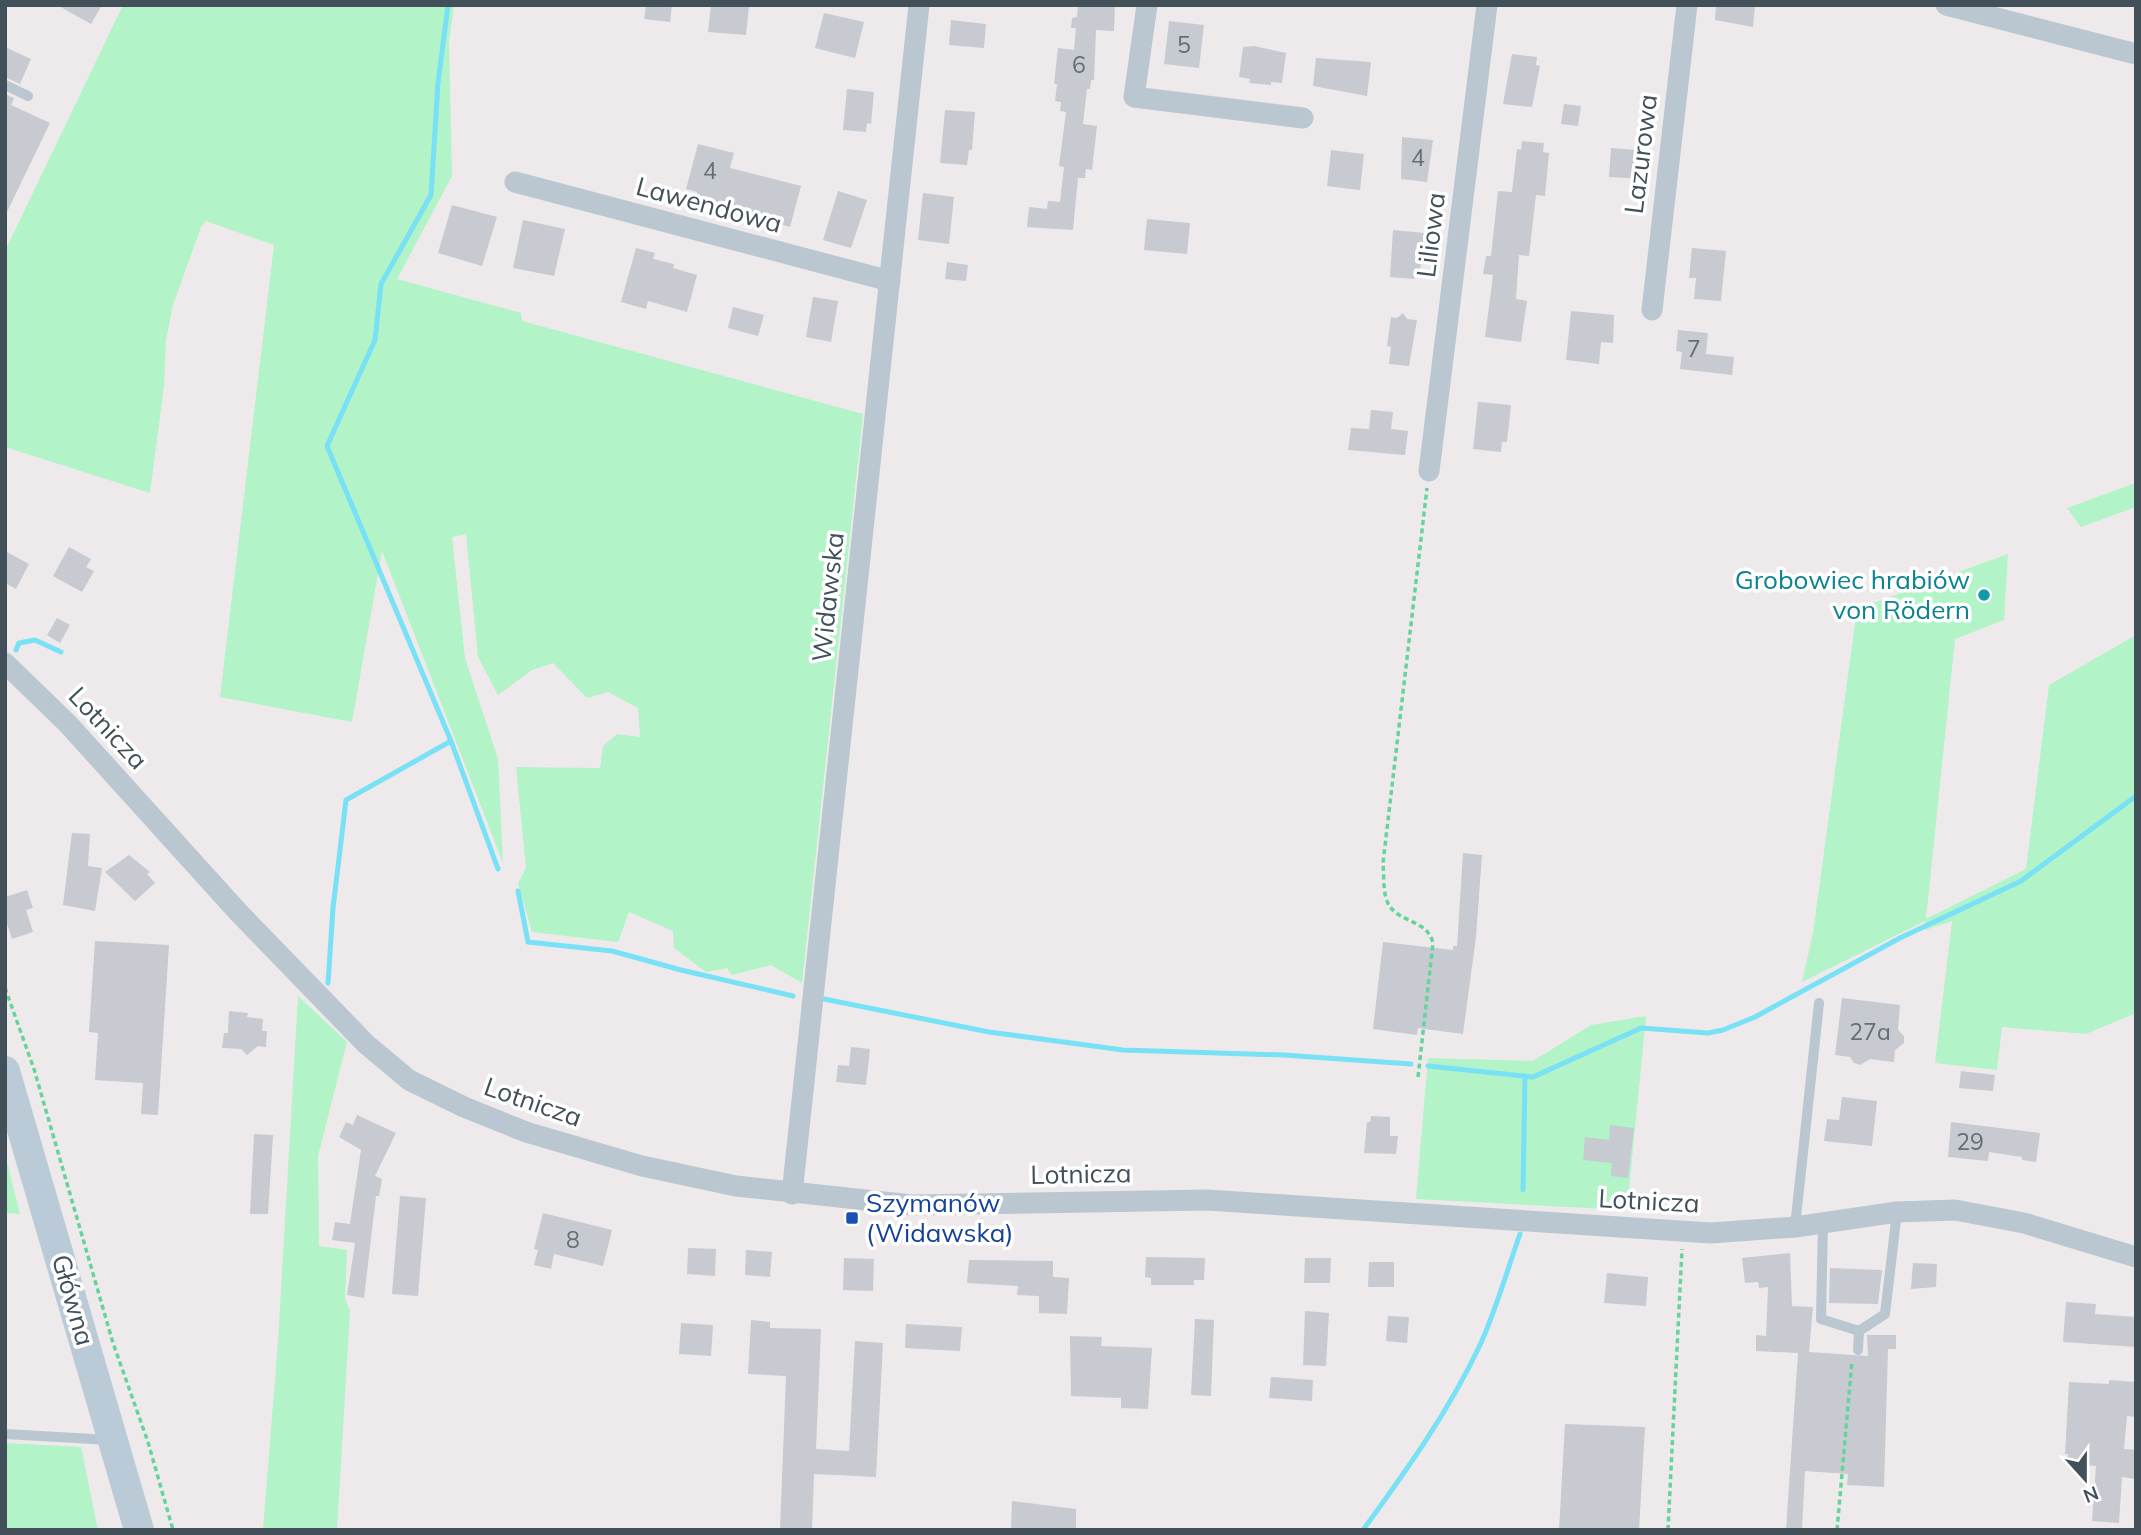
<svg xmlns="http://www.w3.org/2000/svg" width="2141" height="1535" viewBox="0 0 2141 1535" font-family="Mulish,sans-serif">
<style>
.green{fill:#b2f3c8}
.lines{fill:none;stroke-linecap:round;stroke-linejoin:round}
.stream{stroke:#79e1f5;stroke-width:5}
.building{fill:#c7cad1}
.path{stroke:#66d499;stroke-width:3.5;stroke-dasharray:5 3.5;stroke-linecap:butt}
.lane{stroke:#bac7d0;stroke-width:10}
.street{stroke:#bac7d0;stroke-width:21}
.secondary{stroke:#bacad7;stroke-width:30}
.culture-dot{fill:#0f9aa8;stroke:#fff;stroke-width:2.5}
.transit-dot{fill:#1a4fb4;stroke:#fff;stroke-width:2.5}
.labels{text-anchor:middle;stroke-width:7;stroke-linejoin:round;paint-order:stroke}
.number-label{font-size:23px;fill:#636e78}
.street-label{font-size:26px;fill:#42505a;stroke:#fff}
.culture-label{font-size:26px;fill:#0d838f;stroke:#fff;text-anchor:end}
.transit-label{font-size:26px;fill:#164399;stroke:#fff;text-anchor:start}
</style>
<rect width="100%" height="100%" fill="#eeeaeb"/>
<g class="green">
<polygon points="123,5 454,5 449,42 452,176 397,279 521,313 522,321 863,414 802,983 771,965 732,975 727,968 706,972 674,948 673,931 629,912 618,942 532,932 518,883 526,868 516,767 600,768 603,746 617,734 640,737 638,708 608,692 587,698 553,663 532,670 498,695 478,657 466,534 452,537 465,658 498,759 503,863 382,551 352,722 220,697 274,245 206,221 201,227 173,305 166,340 164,386 150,493 5,447 5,251"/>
<polygon points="2136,483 2136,507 2081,527 2067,508"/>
<polygon points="2008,554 2004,620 1955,639 1926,919 2026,869 2049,685 2136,635 2136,1013 2086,1034 2002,1027 1997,1070 1935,1063 1952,921 1925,930 1925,921 1802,982 1813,933 1857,609"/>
<polygon points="298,996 347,1042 318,1156 319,1246 347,1250 345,1299 350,1311 337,1530 263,1530 278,1342"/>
<polygon points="1646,1016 1627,1210 1416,1199 1428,1058 1533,1061 1591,1025"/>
<polygon points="5,1154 20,1214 5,1213"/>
<polygon points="5,1443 81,1447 98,1530 5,1530"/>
</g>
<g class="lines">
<g class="stream">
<polyline points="448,5 438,83 431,195 381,284 375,340 327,446 451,741 498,869"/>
<polyline points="16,650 19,643 35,640 61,652"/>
<polyline points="518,891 528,942 612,951 681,970 793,996"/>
<polyline points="328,983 333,908 346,800 451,741"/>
<polyline points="824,999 989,1032 1123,1050 1284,1055 1411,1064"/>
<polyline points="1428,1066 1533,1077 1641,1028 1708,1033 1723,1030 1755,1017 1900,938 2021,881 2136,796"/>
<polyline points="1523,1190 1525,1076"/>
<path d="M1363 1530C1406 1471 1449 1411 1480 1345 1496 1310 1507 1271 1520 1234"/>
</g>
</g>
<g class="building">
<polygon points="57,5 102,5 91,24"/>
<polygon points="646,5 672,5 670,22 644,19"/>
<polygon points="711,5 749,6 746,35 708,32"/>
<polygon points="1078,5 1115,5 1114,31 1096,30 1094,80 1091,80 1090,89 1087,89 1083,124 1097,126 1092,170 1086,169 1085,178 1078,178 1073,230 1027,227 1029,207 1047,209 1048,201 1060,202 1064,167 1059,166 1066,112 1060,111 1061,102 1055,101 1057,84 1054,84 1058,48 1074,50 1076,28 1071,28 1072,18 1077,17"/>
<polygon points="1716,5 1755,5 1753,27 1715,20"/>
<polygon points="824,13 864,22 855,58 815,48"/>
<polygon points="951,20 986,24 984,48 949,45"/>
<polygon points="1169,21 1204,25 1199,68 1164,64"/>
<polygon points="1254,46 1286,53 1282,83 1271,82 1271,85 1249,83 1250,79 1239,77 1243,47"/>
<polygon points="5,47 31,59 20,84 5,77"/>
<polygon points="1512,54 1537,57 1536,65 1540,66 1532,107 1503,104"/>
<polygon points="1316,58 1371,62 1367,96 1313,86"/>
<polygon points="847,89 874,92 871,124 867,123 866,132 843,130"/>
<polygon points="5,94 14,98 11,105 50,123 5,216"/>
<polygon points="1564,104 1581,106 1578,126 1561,124"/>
<polygon points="945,110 975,112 972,150 969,150 967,165 940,163"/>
<polygon points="1402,137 1433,140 1427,182 1401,179"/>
<polygon points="1522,141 1544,143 1543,152 1549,153 1545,196 1536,195 1529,256 1519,255 1516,299 1527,301 1521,342 1485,337 1493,275 1483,274 1486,256 1491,256 1498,191 1512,192 1517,149 1521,150"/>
<polygon points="698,144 734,153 730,168 801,186 790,227 695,200 697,192 686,189"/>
<polygon points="1611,148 1649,151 1647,179 1609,177"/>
<polygon points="1331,150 1364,154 1360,190 1327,186"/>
<polygon points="838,191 867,200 851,248 823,240"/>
<polygon points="923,193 954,197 949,244 918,240"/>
<polygon points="452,205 497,217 482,266 438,253"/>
<polygon points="1147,219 1190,223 1187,254 1144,250"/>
<polygon points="523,220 565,229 554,276 513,268"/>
<polygon points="1393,230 1424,233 1420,271 1415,270 1414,279 1390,277"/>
<polygon points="636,248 655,253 653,259 674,264 673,268 697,275 687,312 648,301 646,309 621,302"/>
<polygon points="1692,248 1726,251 1721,301 1694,299 1696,278 1689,278"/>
<polygon points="947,262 968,265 966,281 945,279"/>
<polygon points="813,297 838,301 831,342 806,337"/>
<polygon points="733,307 764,315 758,336 728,328"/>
<polygon points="1571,311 1614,315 1613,343 1601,342 1599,364 1566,360"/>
<polygon points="1403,313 1407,319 1417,320 1409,366 1389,364 1391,347 1387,346 1391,317 1397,318"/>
<polygon points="1678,330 1708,333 1706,354 1734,357 1732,375 1680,369 1682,352 1676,351"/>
<polygon points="1478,402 1511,405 1507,442 1502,442 1501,452 1473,449"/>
<polygon points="1371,410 1393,412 1391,429 1408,431 1405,455 1348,450 1351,428 1369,429"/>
<polygon points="69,547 91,559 86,567 94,571 82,592 53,576"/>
<polygon points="5,551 29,564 16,589 5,583"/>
<polygon points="57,618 70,625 60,643 47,635"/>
<polygon points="72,833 90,834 88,866 102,868 95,911 63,905"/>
<polygon points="1463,853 1482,855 1476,937 1463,1034 1418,1028 1417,1035 1373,1029 1383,942 1453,950 1453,946 1457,946"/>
<polygon points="129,855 150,872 147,874 155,883 135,901 105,872"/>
<polygon points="27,890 33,908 26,910 33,932 12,939 5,918 5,897"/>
<polygon points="95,941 169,945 158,1115 141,1114 143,1083 95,1080 98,1033 89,1032"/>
<polygon points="1842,998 1900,1005 1898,1030 1904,1036 1904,1043 1895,1050 1894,1062 1870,1059 1860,1065 1854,1063 1850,1057 1835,1055"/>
<polygon points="229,1011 248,1013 247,1017 263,1019 262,1031 267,1031 266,1047 258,1046 247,1055 241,1049 222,1048 224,1033 228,1033"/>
<polygon points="851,1047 870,1049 866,1085 836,1082 838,1065 849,1066"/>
<polygon points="1961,1071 1995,1075 1993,1091 1959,1088"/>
<polygon points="1842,1097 1877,1101 1872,1146 1824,1141 1827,1119 1839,1120"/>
<polygon points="357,1115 396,1133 375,1176 382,1179 379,1196 376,1196 364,1298 347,1295 355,1243 332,1240 335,1222 350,1224 361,1150 339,1137 346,1122 353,1125"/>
<polygon points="1371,1116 1390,1117 1390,1136 1398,1136 1396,1154 1364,1153 1367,1122 1370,1122"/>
<polygon points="1951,1122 2040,1133 2036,1162 2022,1160 2022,1157 1989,1152 1988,1161 1948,1157"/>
<polygon points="1610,1125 1634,1128 1628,1178 1611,1176 1612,1163 1583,1160 1585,1137 1609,1140"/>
<polygon points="254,1134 273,1135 268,1214 250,1214"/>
<polygon points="400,1196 426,1198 418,1296 392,1294"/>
<polygon points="543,1213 612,1230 603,1266 554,1254 551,1269 534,1265 538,1250 534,1249"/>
<polygon points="688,1248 716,1249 715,1276 687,1274"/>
<polygon points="746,1250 772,1252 770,1277 745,1275"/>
<polygon points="1790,1253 1792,1306 1813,1307 1809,1352 1868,1356 1867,1335 1896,1335 1896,1349 1888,1349 1884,1487 1847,1485 1848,1474 1805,1471 1802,1530 1786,1530 1798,1353 1756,1351 1756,1335 1766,1336 1768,1287 1759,1288 1758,1282 1745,1283 1742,1258"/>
<polygon points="1146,1257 1205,1258 1204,1280 1194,1280 1194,1285 1151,1285 1151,1278 1145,1277"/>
<polygon points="844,1258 874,1259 873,1291 843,1290"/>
<polygon points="1305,1258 1331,1258 1330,1283 1304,1283"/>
<polygon points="969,1260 1053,1261 1053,1277 1069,1278 1067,1314 1039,1313 1039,1296 1017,1295 1018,1286 967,1283"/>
<polygon points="1369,1262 1394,1262 1394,1287 1368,1287"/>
<polygon points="1913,1263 1937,1264 1936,1287 1911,1289"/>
<polygon points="1830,1268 1882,1270 1878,1304 1829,1303"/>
<polygon points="1607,1273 1648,1277 1646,1306 1604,1303"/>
<polygon points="2066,1302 2096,1304 2095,1314 2136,1317 2136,1347 2063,1342"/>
<polygon points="1305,1311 1329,1313 1326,1366 1303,1365"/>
<polygon points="1388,1316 1409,1317 1407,1343 1386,1341"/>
<polygon points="1195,1319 1214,1320 1211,1396 1191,1395"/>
<polygon points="751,1320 770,1322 770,1328 821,1329 816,1449 849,1451 855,1341 883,1343 876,1477 814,1474 812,1530 780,1530 786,1376 748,1374"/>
<polygon points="681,1323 713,1325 711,1356 679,1354"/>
<polygon points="906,1324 962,1327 960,1351 905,1348"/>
<polygon points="1070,1336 1102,1337 1101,1346 1152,1348 1148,1409 1121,1408 1121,1398 1071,1396"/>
<polygon points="1271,1377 1313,1380 1312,1401 1269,1398"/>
<polygon points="2109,1380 2136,1382 2136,1417 2127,1416 2124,1449 2136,1450 2136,1479 2122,1477 2119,1523 2092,1521 2096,1466 2067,1464 2068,1454 2065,1454 2069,1382 2109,1384"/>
<polygon points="1565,1424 1645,1427 1639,1530 1559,1530"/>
<polygon points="1012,1501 1076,1509 1076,1530 1011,1530"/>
</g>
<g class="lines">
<g class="path">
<polyline points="5,988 34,1069 113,1343 148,1442 173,1530"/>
<path d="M1418 1077 1433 943C1427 917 1393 924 1386 898 1383 888 1384 874 1383 863L1427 488"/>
<polyline points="1668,1530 1682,1249"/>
<polyline points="1837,1530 1852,1361"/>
</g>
<g class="lane">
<polyline points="5,85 28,96"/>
<polyline points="1823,1223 1821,1319 1859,1331"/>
<polyline points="1795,1227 1819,1003"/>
<polyline points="1858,1350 1859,1331 1885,1314 1897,1212"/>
<polyline points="5,1434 111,1440"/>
</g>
<g class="street">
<polyline points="1147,5 1134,97 1303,118"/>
<polyline points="1946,5 2136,54"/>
<polyline points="515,182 890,281"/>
<polyline points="1652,310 1687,5"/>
<polyline points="1429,471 1487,5"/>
<polyline points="5,663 68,724 239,913 366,1044 409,1080 464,1107 526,1132 642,1166 736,1186 912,1205 1207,1200 1711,1233 1795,1227 1897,1212 1955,1210 2024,1223 2136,1257"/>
<polyline points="792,1194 919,5"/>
</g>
<polyline class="secondary" points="5,1071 139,1530"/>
</g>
<circle class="culture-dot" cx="1984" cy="595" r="7"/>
<rect class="transit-dot" x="845" y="1211" width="14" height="14" rx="3.5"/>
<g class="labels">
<g class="number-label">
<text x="1184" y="53">5</text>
<text x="1079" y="73">6</text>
<text x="1418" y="166">4</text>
<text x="710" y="179">4</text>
<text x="1694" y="357">7</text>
<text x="1870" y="1040">27a</text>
<text x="1970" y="1150">29</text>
<text x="573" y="1248">8</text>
</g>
<g class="street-label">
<text transform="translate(1641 154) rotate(-83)" y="9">Lazurowa</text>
<text transform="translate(709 205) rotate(15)" y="9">Lawendowa</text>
<text transform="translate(1431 235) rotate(-83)" y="9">Liliowa</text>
<text transform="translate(828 597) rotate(-84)" y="9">Widawska</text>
<text transform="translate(108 728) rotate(47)" y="9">Lotnicza</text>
<text transform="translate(533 1102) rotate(19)" y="9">Lotnicza</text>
<text transform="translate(1081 1174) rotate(-1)" y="9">Lotnicza</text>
<text transform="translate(1649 1201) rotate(3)" y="9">Lotnicza</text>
<text transform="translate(73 1300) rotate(74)" y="9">Główna</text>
</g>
<g class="culture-label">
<text x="1970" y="589">Grobowiec hrabiów<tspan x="1970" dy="30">von Rödern</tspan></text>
</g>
<g class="transit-label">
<text x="866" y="1212">Szymanów<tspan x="866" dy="30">(Widawska)</tspan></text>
</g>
</g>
<rect width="2141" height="1535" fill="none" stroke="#42505a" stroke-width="14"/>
<g transform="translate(2085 1479) rotate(159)" stroke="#ffffff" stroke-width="5" paint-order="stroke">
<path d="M0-5L12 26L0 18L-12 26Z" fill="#42505a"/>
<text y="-10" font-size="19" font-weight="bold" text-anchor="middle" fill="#42505a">N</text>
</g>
</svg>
